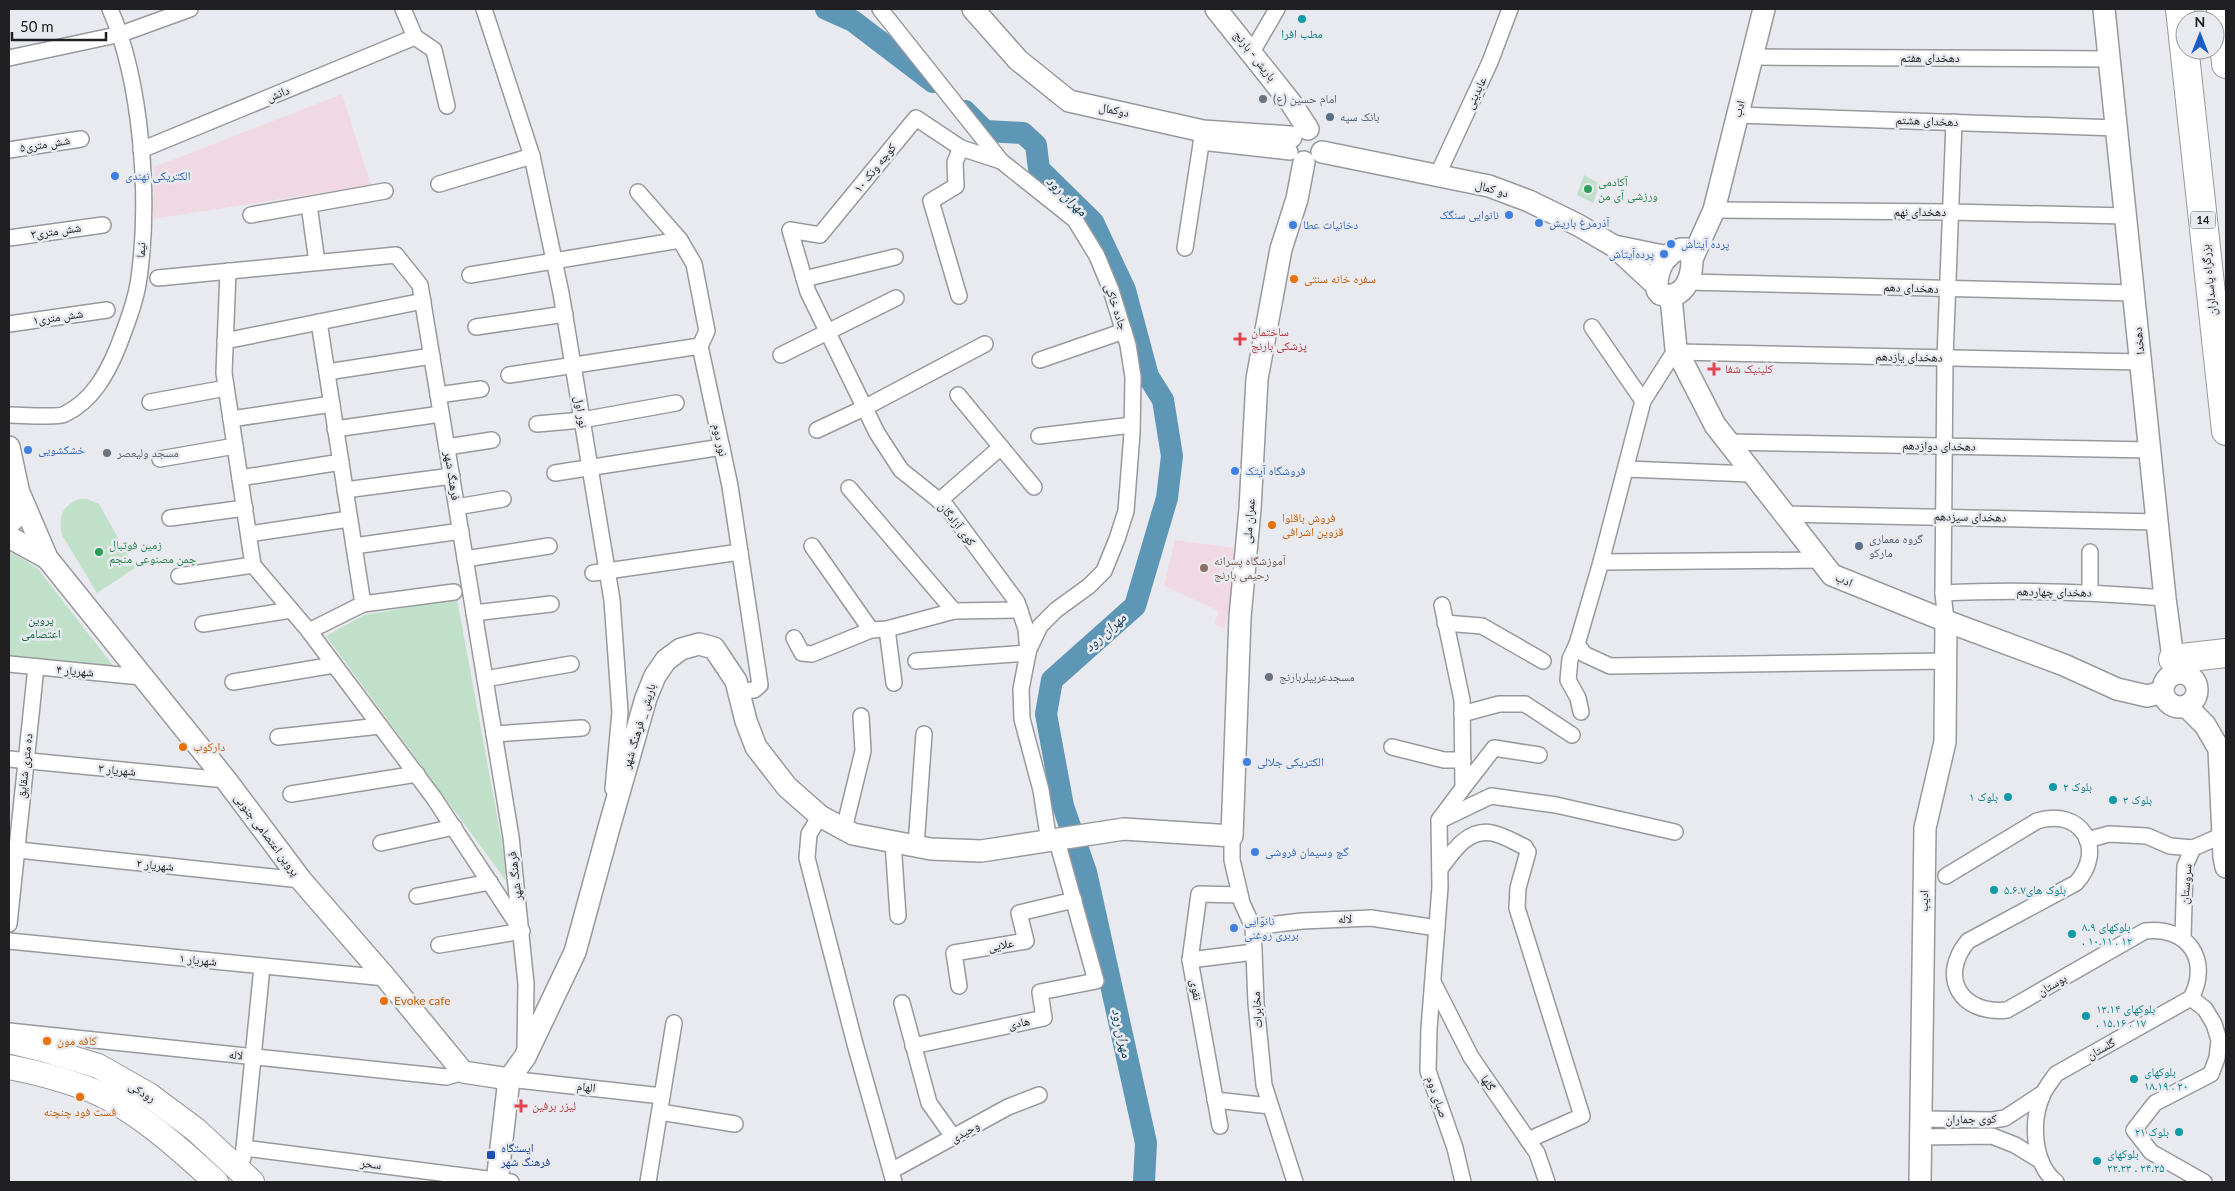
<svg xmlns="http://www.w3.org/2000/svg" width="2235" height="1191" viewBox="0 0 2235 1191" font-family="Lato,'Noto Naskh Arabic',sans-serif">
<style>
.education{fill:#f1d9e4}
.green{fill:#c0e0c9}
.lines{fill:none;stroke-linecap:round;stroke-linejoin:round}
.river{stroke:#5e96b6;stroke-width:22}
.street-casing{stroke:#98999d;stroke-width:18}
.secondary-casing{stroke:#98999d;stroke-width:24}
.primary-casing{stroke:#98999d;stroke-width:26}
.highway-casing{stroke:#98999d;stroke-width:30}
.street{stroke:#fff;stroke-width:15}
.secondary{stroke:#fff;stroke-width:21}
.primary{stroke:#fff;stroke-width:24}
.highway{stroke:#fff;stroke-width:28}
.culture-dot{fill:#0f9aa8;stroke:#e9eaef;stroke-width:2}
.worship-dot{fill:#6b7280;stroke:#e9eaef;stroke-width:2}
.service-dot{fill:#5c6f8a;stroke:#e9eaef;stroke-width:2}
.shop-dot{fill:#3f7fe0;stroke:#e9eaef;stroke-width:2}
.leisure-dot{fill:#2e9e5b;stroke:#e9eaef;stroke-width:2}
.food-dot{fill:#e8710a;stroke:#e9eaef;stroke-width:2}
.health-dot{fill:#e0444e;stroke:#e9eaef;stroke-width:2}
.education-dot{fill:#8d6e63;stroke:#e9eaef;stroke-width:2}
.transit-dot{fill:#1a4fb4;stroke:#e9eaef;stroke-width:2}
.labels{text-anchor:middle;stroke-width:5;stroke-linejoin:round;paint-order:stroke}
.shield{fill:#e9eaef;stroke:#5c5d60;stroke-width:1}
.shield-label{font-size:11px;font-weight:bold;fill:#202022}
.culture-label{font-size:12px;fill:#0d838f;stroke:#e9eaef;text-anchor:start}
.street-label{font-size:12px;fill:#202022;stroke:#e9eaef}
.worship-label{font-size:12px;fill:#5b616d;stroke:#e9eaef;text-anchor:start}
.service-label{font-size:12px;fill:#4e5e75;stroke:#e9eaef;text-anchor:start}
.shop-label{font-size:12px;fill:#366cbe;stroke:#e9eaef;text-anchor:start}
.leisure-label{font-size:12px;fill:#27864d;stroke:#e9eaef;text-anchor:start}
.food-label{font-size:12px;fill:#c56008;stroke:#e9eaef;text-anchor:start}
.health-label{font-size:12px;fill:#be3a42;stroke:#e9eaef;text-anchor:start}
.education-label{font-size:12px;fill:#785e54;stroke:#e9eaef;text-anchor:start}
.park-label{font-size:12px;fill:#0f663a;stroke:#e9eaef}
.transit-label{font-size:12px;fill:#164399;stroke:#e9eaef;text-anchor:start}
.water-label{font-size:14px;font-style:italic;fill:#124058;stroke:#e9eaef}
</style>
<rect width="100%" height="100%" fill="#e9eaef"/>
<g class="education">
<polygon points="342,94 371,185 153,219 154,167"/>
<polygon points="1175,540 1242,549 1233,611 1228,611 1224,629 1214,624 1219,611 1164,586"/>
</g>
<g class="green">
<polygon points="1584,175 1600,184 1593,203 1577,195"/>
<path d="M79 499H87L99 504 135 568 97 593 62 535C58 517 62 506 79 499Z"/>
<polygon points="9,550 38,569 115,668 9,656"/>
<polygon points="457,599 510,886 326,636 364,615"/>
</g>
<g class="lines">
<g class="river">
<polyline points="826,9 853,21 933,82"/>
<polyline points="965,111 985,131 1023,133 1036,145 1039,169 1093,222 1125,290 1148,376 1163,400 1172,456 1167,498 1135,606 1052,680 1046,714 1063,806 1086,872 1146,1143 1144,1182"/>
</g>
<defs>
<g id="street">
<polyline points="403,9 415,37 434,50 447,106"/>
<polyline points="484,9 532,156 561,293 612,600 620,712 613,789"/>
<polyline points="880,9 1001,161 1075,220 1097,256 1111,290 1128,345 1133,377 1132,433 1126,511 1117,539 1104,571 1089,586 1056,610 1040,626 1029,649"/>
<polyline points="1252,52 1277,9"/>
<polyline points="1751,57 2109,59"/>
<polyline points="9,58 121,34 190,9"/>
<polyline points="1738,115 2116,128"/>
<polyline points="1201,142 1290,152"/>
<polyline points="9,150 81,139"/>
<polyline points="141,150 415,37"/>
<polyline points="1001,161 961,148 916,118 820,235 790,230 808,292 877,433 901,470 946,506 1017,602 1026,629 1028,653 1021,689 1022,719 1041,790 1049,842"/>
<polyline points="1437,176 1490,62 1510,9"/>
<polyline points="439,184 532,156"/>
<polyline points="638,192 680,240 694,264 707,331 700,346 730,486 760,685 754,690 738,691"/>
<polyline points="309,205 317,262"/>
<polyline points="1714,210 1951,212 2126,216"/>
<polyline points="251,215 385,191"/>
<polyline points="9,238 103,225"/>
<polyline points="1185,248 1203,131"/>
<polyline points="228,271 224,373 253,565 309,631 434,798 519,927"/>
<polyline points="470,275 680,240"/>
<polyline points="158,278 396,255 420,285 511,837 526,984 525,1051"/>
<polyline points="804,279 895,257"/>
<polyline points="1688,282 2134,293"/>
<polyline points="959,296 931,201 956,186 955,162 961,148"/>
<polyline points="9,324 107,310"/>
<polyline points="476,327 565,314"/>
<polyline points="1592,327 1643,401"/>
<polyline points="225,341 423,301"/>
<polyline points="1676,349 1643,401 1601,562 1577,644 1584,654 1610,666 1946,661"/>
<polyline points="1678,352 2141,362"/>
<polyline points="781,355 896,298"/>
<polyline points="1040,360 1124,331"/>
<polyline points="327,372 432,356"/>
<polyline points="509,375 700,346"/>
<polyline points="438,395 481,389"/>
<polyline points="958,395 1034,487"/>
<polyline points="150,402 226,388"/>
<path d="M9 415C20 415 58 418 65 414 92 401 107 374 118 347 126 326 136 301 139 278 150 198 142 83 110 9"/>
<polyline points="231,419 332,404"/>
<polyline points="537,424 582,420 676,403"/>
<polyline points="335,429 441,414"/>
<polyline points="817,430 864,408 985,344"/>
<polyline points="1039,436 1132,425"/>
<polyline points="1727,442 2150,450"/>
<polyline points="447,447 492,440"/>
<polyline points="160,459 235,446"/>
<polyline points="1626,469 1751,474"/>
<polyline points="555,473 722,447"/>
<polyline points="240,478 341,462"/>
<polyline points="849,488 954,611 1020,610"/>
<polyline points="345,490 452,476"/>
<polyline points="939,501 1001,447"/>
<polyline points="457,507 503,499"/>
<polyline points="1783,514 2158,522"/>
<polyline points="170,518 245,508"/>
<polyline points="249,534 349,519"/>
<polyline points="354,546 461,531"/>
<polyline points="812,546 871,630"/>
<polyline points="2090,552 2090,592"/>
<polyline points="465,559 549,546"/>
<polyline points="1601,562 1820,560"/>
<polyline points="593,573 740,552"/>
<polyline points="179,576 253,565"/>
<path d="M1943 593C2017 589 2091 592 2165 598"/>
<polyline points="363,604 454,592"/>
<polyline points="1442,605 1462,700 1463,788 1439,820 1440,887 1429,1029 1428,1071 1455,1148 1463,1182"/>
<polyline points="474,613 551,604"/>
<polyline points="1946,621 1943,593 1945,358 1954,122"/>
<polyline points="1445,623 1482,626 1543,661"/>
<polyline points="203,624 291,610"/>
<polyline points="887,629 894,683"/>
<polyline points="309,631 363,604 319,322"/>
<polyline points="794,638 802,653 812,654 871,630 887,629 954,611"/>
<polyline points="1577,644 1570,659 1568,680 1578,698 1581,712"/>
<polyline points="916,661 1028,653"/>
<polyline points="9,664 141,677"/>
<polyline points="485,679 571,664"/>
<polyline points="233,682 334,665"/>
<polyline points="1462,714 1499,704 1525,704 1572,735"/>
<polyline points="494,734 582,728"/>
<polyline points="278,737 380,726"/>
<polyline points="1392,747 1444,760 1463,760"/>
<polyline points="9,759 226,780"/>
<polyline points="1463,788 1494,748 1539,755"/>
<polyline points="291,794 417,774"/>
<polyline points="820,816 809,834 807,858 855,1044 894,1182"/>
<polyline points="1441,820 1491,796 1556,805 1675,832"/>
<polyline points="844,829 863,751 861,716"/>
<polyline points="1232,836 1232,860 1242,903 1253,927 1256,1003 1264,1085 1295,1182"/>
<polyline points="2087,840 2109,834 2147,836 2170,846 2193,848 2185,866 2183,938"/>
<polyline points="893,842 898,916"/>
<polyline points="381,843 454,827"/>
<polyline points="916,846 924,734"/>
<polyline points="2193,848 2223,835"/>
<polyline points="9,849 301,880"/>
<path d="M1440 869C1452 853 1467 828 1492 833 1503 835 1514 842 1525 847"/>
<path d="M1946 876 2037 821C2081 807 2107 849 2076 883L1968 941C1938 977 1961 1015 2007 1010L2145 931C2188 926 2211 960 2191 998L2056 1074C2052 1080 2046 1087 2043 1094 2031 1119 2032 1163 2056 1182"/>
<polyline points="417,896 490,882"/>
<polyline points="9,924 36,667"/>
<polyline points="1253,927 1302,921 1371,918 1437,928"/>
<polyline points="9,941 386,978"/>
<polyline points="439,945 522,931"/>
<polyline points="1190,960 1254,952"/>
<polyline points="1433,982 1471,1057 1537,1153 1547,1182"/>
<polyline points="959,986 954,953 1026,941 1019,913 1074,900"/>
<polyline points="2191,998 2205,1009 2214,1024 2219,1040 2217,1058 2211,1074 2155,1103 2134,1130 2151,1152 2204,1182"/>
<polyline points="902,1003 929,1103 954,1138"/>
<polyline points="9,1031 447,1077 463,1072"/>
<polyline points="913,1046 1044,1018 1040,992 1096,981 1057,841"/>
<polyline points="509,1079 662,1096"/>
<polyline points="1215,1100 1270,1106"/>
<polyline points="660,1112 735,1124"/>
<polyline points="1922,1119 1993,1120 2005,1118 2043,1093"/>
<polyline points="1220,1126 1190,960 1199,894 1240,895"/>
<polyline points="1921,1137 1992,1136 2015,1145 2041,1161"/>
<polyline points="1528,1140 1582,1116 1517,908 1518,888 1528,852"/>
<polyline points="244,1148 511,1182"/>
<polyline points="243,1158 262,967"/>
<polyline points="891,1171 1008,1107 1039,1095"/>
<polyline points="648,1182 674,1023"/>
</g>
<g id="secondary">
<polyline points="973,9 1018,60 1069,101 1203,131 1291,137"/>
<polyline points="1216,9 1291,103 1308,129"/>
<polyline points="2104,9 2165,598 2175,674"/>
<polyline points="1322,152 1489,186 1529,201 1578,225 1614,246 1656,285"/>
<polyline points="1614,246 1668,257"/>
<path d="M1681 249H1686L1691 253C1695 273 1685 303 1660 294L1657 290C1656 273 1663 253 1681 249Z"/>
<polyline points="1692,259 1714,210 1764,9"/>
<polyline points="1671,297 1676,349 1715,425 1832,575 1946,621 2064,665 2117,689 2147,696 2163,692"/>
<polyline points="9,447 18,489"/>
<path d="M9 479C23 491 25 512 9 523"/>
<polyline points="20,495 47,558 226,780 301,880 386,978 463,1072 509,1079"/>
<polyline points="9,537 47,558"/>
<circle cx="2180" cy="690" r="17"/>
<polyline points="2186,706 2205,725 2219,749 2224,857 2226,867"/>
<polyline points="497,1182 509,1079 525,1057 575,952 610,824 646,698 655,676 666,660 681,649 699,644 714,648 736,681 746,721 756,747 787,787 820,816 853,834 931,849 981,851 1124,829 1232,836 1240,617 1250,509 1257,379 1281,249 1297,199 1304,162"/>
<polyline points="1920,1182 1925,828 1945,742 1946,621"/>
</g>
<g id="primary">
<polyline points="9,1041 42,1049 98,1066 149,1095 196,1130 252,1182"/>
<path d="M9 1067C35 1072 61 1079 86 1088 133 1106 180 1149 216 1182"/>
</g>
<g id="highway">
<polyline points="2180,9 2226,431"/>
<polyline points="2221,9 2226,64"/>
<polyline points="2173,659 2226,653"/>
</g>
</defs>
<use href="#street" class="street-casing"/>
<use href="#secondary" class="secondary-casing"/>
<use href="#primary" class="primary-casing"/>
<use href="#highway" class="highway-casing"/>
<use href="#street" class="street"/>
<use href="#secondary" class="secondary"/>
<use href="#primary" class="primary"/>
<use href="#highway" class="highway"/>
</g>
<g class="culture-dot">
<circle cx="1302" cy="19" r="5"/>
<circle cx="2053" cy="787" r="5"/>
<circle cx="2008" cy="797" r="5"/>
<circle cx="2113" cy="800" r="5"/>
<circle cx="1994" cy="890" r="5"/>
<circle cx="2072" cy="934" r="5"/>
<circle cx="2086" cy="1016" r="5"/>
<circle cx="2134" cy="1079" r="5"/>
<circle cx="2179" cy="1132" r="5"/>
<circle cx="2097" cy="1161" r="5"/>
</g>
<g class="worship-dot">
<circle cx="1263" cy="99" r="5"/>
<circle cx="107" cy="453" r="5"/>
<circle cx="1269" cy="677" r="5"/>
</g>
<g class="service-dot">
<circle cx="1330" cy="117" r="5"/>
<circle cx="1859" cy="546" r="5"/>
</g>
<g class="shop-dot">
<circle cx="115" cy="176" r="5"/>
<circle cx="1509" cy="215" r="5"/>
<circle cx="1539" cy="223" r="5"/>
<circle cx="1293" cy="225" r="5"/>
<circle cx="1671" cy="244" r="5"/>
<circle cx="1664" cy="254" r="5"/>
<circle cx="28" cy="450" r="5"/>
<circle cx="1235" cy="471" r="5"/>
<circle cx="1247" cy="762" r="5"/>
<circle cx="1255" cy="852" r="5"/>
<circle cx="1234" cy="928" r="5"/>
</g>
<g class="leisure-dot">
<circle cx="1588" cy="189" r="5"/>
<circle cx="99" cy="552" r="5"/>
</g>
<g class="food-dot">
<circle cx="1294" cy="279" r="5"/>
<circle cx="1272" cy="525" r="5"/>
<circle cx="183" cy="747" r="5"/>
<circle cx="384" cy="1001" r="5"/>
<circle cx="47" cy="1041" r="5"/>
<circle cx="80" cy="1097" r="5"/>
</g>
<g class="health-dot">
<path d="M1237.5 331.5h5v5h5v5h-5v5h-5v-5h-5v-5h5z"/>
<path d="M1711.5 361.5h5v5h5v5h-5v5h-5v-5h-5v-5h5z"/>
<path d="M518.5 1098.5h5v5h5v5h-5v5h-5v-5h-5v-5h5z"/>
</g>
<circle class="education-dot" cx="1204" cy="568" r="5"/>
<rect class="transit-dot" x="486" y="1150" width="10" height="10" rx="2.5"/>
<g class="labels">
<rect class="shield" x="2190.5" y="211.5" width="25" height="17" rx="4"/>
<g class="shield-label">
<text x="2203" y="224">14</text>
</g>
<g class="culture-label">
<text x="1302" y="38" text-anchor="middle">مطب افرا</text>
<text x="2063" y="791">بلوک ۲</text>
<text x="1998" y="801" text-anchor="end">بلوک ۱</text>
<text x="2123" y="804">بلوک ۳</text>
<text x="2004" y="894">بلوک های۵.۶.۷</text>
<text x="2082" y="931">بلوکهای ۸.۹<tspan x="2082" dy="14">. ۱۰.۱۱ . ۱۲</tspan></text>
<text x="2096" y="1013">بلوکهای ۱۳.۱۴<tspan x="2096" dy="14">. ۱۵.۱۶ . ۱۷</tspan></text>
<text x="2144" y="1076">بلوکهای<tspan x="2144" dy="14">۱۸.۱۹ . ۲۰</tspan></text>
<text x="2169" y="1136" text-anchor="end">بلوک ۲۱</text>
<text x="2107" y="1158">بلوکهای<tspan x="2107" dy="14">۲۲.۲۳ . ۲۴.۲۵</tspan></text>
</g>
<g class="street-label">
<text transform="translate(1255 56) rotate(52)" y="4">باریش - بارنج</text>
<text x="1930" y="62">دهخدای هفتم</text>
<text transform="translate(1476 93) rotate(-65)" y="4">عابدینی</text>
<text transform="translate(278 94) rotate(-22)" y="4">دانش</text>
<text transform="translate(1739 109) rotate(-76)" y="4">ادب</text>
<text transform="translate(1114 110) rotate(12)" y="4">دوکمال</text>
<text transform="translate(1927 121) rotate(2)" y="4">دهخدای هشتم</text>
<text transform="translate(45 144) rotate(-9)" y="4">۵شش متری</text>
<text transform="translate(875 168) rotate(-51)" y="4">کوچه ونک ۱۰</text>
<text transform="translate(1492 189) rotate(16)" y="4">دو کمال</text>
<text x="1920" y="216">دهخدای نهم</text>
<text transform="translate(56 231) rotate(-8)" y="4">شش متری۳</text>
<text transform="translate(141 250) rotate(-86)" y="4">نیما</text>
<text transform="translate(2209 280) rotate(-96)" y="4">بزرگراه پاسداران</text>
<text transform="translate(1911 288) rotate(2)" y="4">دهخدای دهم</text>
<text transform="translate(1116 307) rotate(71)" y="4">جاده خاکی</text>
<text transform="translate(58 317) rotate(-8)" y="4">شش متری۱</text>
<text transform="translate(2139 341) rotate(-96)" y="4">دهخدا</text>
<text transform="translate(1909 357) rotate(1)" y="4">دهخدای یازدهم</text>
<text transform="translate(581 412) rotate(81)" y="4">نور اول</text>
<text transform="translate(720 440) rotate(78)" y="4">نور دوم</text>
<text transform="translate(1939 446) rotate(1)" y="4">دهخدای دوازدهم</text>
<text transform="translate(452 476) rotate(81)" y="4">فرهنگ شهر</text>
<text transform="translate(1970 517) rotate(1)" y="4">دهخدای سیزدهم</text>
<text transform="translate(1249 521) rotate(-85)" y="4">عمران ملی</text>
<text transform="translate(957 524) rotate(52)" y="4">کوی آزادگان</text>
<text transform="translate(1844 580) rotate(23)" y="4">ادب</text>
<text transform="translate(2054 592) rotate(1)" y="4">دهخدای چهاردهم</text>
<text transform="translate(75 671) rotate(5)" y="4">شهریار ۴</text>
<text transform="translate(639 726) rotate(-73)" y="4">باریش _ فرهنگ شهر</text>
<text transform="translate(25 766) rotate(-84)" y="4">ده متری شقایق</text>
<text transform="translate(117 770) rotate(6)" y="4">شهریار ۳</text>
<text transform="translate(267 835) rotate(53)" y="4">پروین اعتصامی جنوبی</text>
<text transform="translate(155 865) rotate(6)" y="4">شهریار ۲</text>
<text transform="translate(515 876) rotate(-97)" y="4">فرهنگ شهر</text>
<text transform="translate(2186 884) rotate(-85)" y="4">سروستان</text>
<text transform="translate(1924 901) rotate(-89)" y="4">ادیب</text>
<text transform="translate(1345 919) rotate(-3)" y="4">لاله</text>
<text transform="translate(1001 945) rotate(-10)" y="4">علایی</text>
<text transform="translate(198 960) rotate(6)" y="4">شهریار ۱</text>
<text transform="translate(2052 985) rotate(-30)" y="4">بوستان</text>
<text transform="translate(1196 990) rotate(80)" y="4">نقوی</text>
<text transform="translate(1257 1010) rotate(-94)" y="4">مخابرات</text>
<text transform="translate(1019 1023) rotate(-12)" y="4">هادی</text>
<text transform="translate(2101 1049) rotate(-29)" y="4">گلستان</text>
<text transform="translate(236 1055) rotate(6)" y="4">لاله</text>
<text transform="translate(1488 1083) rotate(56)" y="4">گلها</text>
<text transform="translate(586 1087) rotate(6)" y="4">الهام</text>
<text transform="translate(142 1092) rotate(31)" y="4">رودکى</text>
<text transform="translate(1437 1097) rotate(71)" y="4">صبای دوم</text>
<text transform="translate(1971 1119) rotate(-1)" y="4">کوی جماران</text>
<text transform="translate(965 1132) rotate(-29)" y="4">وحیدی</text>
<text transform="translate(371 1164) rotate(7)" y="4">سحر</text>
</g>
<g class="worship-label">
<text x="1273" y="103">امام حسین (ع)</text>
<text x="117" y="457">مسجد ولیعصر</text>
<text x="1279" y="681">مسجدعربیلربارنج</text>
</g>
<g class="service-label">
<text x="1340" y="121">بانک سپه</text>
<text x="1869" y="543">گروه معماری<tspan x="1869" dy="14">مارکو</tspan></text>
</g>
<g class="shop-label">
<text x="125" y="180">الکتریکی نهندی</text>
<text x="1499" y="219" text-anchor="end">نانوایی سنگک</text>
<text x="1549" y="227">آذرمرغ باریش</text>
<text x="1303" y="229">دخانیات عطا</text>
<text x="1681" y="248">پرده‌ آیتاش</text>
<text x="1654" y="258" text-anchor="end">پرده‌آیتاش</text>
<text x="38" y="454">خشکشویی</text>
<text x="1245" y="475">فروشگاه آیتک</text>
<text x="1257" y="766">الکتریکی جلالی</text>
<text x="1265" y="856">گچ وسیمان فروشی</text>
<text x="1244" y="925">نانوایی<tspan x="1244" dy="14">بربری روغنی</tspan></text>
</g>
<g class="leisure-label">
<text x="1598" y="186">آکادمی<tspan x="1598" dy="14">ورزشی آی من</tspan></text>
<text x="109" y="549">زمین فوتبال<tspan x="109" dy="14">چمن مصنوعی منجم</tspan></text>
</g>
<g class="food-label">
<text x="1304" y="283">سفره خانه سنتی</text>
<text x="1282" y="522">فروش باقلوا<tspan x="1282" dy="14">قزوین اشرافی</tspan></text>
<text x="193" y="751">دارکوب</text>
<text x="394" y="1005">Evoke cafe</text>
<text x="57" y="1045">کافه مون</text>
<text x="80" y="1116" text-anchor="middle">فست فود چنچنه</text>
</g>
<g class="health-label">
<text x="1251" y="336">ساختمان<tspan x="1251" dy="14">پزشکی بارنج</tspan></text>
<text x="1725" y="373">کلینیک شفا</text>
<text x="532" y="1110">لیزر برفین</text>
</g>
<g class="education-label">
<text x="1214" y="565">آموزشگاه پسرانه<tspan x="1214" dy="14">رحیمی بارنج</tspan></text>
</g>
<g class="park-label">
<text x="41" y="624">پروین<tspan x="41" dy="14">اعتصامى</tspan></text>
</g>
<g class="transit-label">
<text x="501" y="1152">ایستگاه<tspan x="501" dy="14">فرهنگ شهر</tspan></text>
</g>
<g class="water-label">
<text transform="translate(1067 196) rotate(44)" y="5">مهران رود</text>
<text transform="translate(1105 632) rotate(-42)" y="5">مهران رود</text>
<text transform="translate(1122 1033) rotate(78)" y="5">مهران رود</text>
</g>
</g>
<rect width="2235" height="1191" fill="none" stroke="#202022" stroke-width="20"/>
<g transform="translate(2200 35)"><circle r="24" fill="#e9eaef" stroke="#99999d"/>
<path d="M0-4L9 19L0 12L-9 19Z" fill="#1a5cc8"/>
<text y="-8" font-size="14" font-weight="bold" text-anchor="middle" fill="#202022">N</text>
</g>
<path d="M12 32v8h94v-8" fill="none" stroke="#202022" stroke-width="2.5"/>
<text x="20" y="32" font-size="15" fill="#202022" stroke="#e9eaef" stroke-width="4" paint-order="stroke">50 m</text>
</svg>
